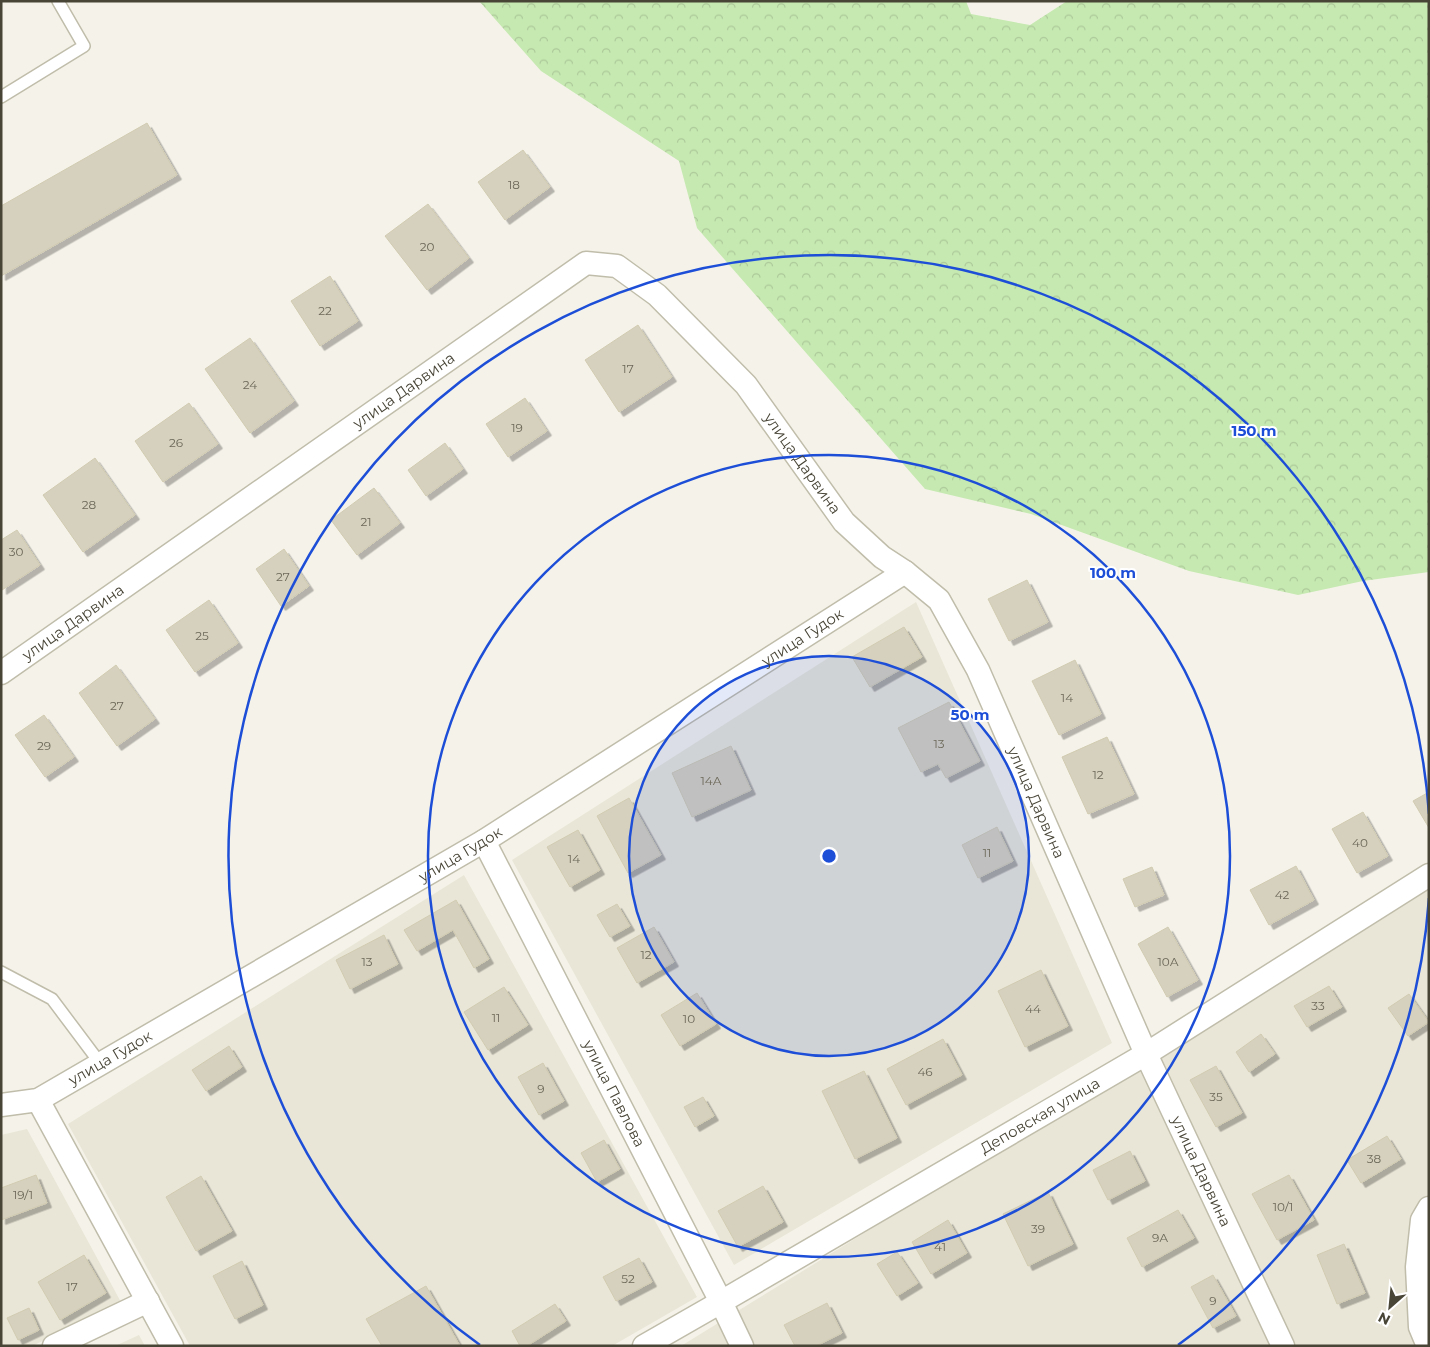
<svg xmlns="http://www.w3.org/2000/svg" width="1430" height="1347" viewBox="0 0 1430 1347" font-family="Montserrat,sans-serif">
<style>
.residential{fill:#e9e6d7}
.forest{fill:url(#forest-crowns)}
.building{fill:#d6d1be;stroke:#d1cbb1;filter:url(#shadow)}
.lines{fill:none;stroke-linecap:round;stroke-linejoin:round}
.lane-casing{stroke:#c0bdab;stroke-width:14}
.street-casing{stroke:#c0bdab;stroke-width:25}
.lane{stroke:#fff;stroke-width:11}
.street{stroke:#fff;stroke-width:22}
.ring{fill:none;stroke:#1d4ed8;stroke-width:2.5}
.labels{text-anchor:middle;stroke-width:4;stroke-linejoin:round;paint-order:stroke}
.number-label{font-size:12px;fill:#6c6859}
.street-label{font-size:15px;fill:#484537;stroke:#fff}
.centre{fill:#1d4ed8;stroke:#fff;stroke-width:2.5}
.ring-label{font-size:15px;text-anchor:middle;font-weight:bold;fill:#1d4ed8;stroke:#fff;stroke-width:4;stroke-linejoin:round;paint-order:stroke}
</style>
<defs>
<pattern id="forest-crowns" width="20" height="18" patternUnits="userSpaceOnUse" patternTransform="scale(1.25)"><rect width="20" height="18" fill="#c6e9b1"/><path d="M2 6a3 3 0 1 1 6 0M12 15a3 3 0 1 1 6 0" fill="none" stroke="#acc999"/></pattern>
<filter id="shadow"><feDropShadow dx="4.5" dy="4.5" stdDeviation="0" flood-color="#0004"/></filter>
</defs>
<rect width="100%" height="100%" fill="#f5f3e9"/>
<g class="residential">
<polygon points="916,602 1112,1043 734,1265 512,860"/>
<polygon points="464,875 697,1297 612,1346 190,1346 68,1124"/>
<polygon points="1429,885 1429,1346 681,1346"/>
<polygon points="27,1129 122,1304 32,1346 1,1346 1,1135"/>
<polygon points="139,1335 145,1346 115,1346"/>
</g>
<polygon class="forest" points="479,1 966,1 971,14 1030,25 1067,1 1429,1 1429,572 1363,581 1298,595 1189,571 1031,514 925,489 697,228 679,161 541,71"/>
<g class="building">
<polygon points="147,123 177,175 1,276 1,206"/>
<polygon points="523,150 550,187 505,220 478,182"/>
<polygon points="428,204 469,258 427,290 385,236"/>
<polygon points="330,276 358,321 320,346 291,301"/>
<polygon points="638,325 672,377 619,412 585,360"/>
<polygon points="250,338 294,401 250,433 205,369"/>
<polygon points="525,398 547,431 508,457 486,424"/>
<polygon points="189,403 218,444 163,482 135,441"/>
<polygon points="445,443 463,469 426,496 408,470"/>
<polygon points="95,458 135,515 83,552 43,495"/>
<polygon points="374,488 400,523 357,555 331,520"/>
<polygon points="17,530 40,565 2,590 1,540"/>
<polygon points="284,549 309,586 281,606 256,569"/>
<polygon points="1027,580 1048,622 1009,641 988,599"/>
<polygon points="209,600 238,643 195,672 166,630"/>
<polygon points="904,627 922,657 870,687 852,657"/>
<polygon points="1075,660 1101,714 1059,735 1032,681"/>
<polygon points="116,665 155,719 117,746 79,693"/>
<polygon points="949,702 980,761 946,778 938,764 921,772 898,728"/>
<polygon points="44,715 74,757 45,777 15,735"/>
<polygon points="1107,737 1134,794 1088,814 1062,757"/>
<polygon points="731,746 751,790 692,817 672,773"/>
<polygon points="1429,792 1429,828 1413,801"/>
<polygon points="629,798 661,855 628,873 597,816"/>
<polygon points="1363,812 1388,856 1357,873 1332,829"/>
<polygon points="997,827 1013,861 978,878 962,845"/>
<polygon points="578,830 600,870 570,887 547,847"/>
<polygon points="1296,866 1314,900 1269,925 1250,890"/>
<polygon points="1152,867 1164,895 1135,907 1123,879"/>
<polygon points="456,900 489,959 474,968 453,930 417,951 404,930"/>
<polygon points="617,904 630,926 610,937 597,915"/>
<polygon points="654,927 674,962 637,983 617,948"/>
<polygon points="1168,927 1198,980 1167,997 1138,944"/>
<polygon points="384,935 398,964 350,989 336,960"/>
<polygon points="1041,970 1068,1026 1025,1047 998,991"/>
<polygon points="1329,986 1342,1007 1307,1027 1294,1006"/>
<polygon points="504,987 528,1025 488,1050 464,1012"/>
<polygon points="697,993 716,1024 680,1046 661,1015"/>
<polygon points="1409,994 1429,1022 1408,1036 1388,1008"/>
<polygon points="1261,1034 1275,1054 1249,1072 1236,1052"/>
<polygon points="943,1039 962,1075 906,1105 887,1069"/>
<polygon points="229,1046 242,1067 206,1091 192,1070"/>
<polygon points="543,1063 564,1101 539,1115 518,1077"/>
<polygon points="1216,1066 1242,1113 1216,1127 1190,1080"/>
<polygon points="864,1071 897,1138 855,1159 822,1091"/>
<polygon points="703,1097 714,1116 695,1127 684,1107"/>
<polygon points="1387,1136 1401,1159 1361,1183 1347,1160"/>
<polygon points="604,1140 620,1169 597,1182 581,1153"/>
<polygon points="1130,1151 1145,1181 1108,1200 1093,1170"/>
<polygon points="36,1175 47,1203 1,1220 1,1188"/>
<polygon points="1289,1175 1314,1220 1277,1240 1252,1194"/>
<polygon points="201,1176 232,1231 196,1251 166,1197"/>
<polygon points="763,1186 783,1222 738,1247 718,1211"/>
<polygon points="1048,1192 1073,1244 1028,1266 1003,1214"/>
<polygon points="1178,1210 1194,1238 1142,1267 1127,1238"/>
<polygon points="948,1220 967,1253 931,1274 912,1242"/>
<polygon points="1344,1244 1365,1293 1337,1304 1317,1255"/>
<polygon points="897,1252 918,1283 897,1296 877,1264"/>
<polygon points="84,1255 106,1293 60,1320 38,1282"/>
<polygon points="639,1258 652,1282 616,1301 603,1277"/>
<polygon points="242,1261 263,1305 235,1319 213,1276"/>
<polygon points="1213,1275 1236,1316 1213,1328 1191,1287"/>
<polygon points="426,1286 460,1346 382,1346 366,1319"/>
<polygon points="827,1303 842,1333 816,1346 795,1346 784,1325"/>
<polygon points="555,1304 566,1321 527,1346 520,1346 512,1331"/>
<polygon points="29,1308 39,1330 18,1340 7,1318"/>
</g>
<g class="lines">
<defs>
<g id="lane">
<polyline points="1,97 84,46 58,1"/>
<polyline points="1,972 52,999 100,1063"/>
</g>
<g id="street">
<path id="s1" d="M1 673 586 263 617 266 657 295 746 385 844 522 882 557 905 572 939 600 978 670 1146 1054 1283 1346"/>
<path id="s2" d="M484 841 721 1302 742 1346"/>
<polyline points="38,1100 172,1346"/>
<path id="s3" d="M1 1105 38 1100 484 841 905 572"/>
<polyline points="54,1346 148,1301"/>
<path id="s4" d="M644 1346 721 1302 1146 1054 1429 875"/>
<polyline points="1428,1346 1420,1327 1417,1267 1422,1220 1429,1208"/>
</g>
</defs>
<use href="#lane" class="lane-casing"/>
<use href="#street" class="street-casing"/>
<use href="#lane" class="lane"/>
<use href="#street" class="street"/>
</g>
<circle cx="829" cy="856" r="200" fill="#1d4ed8" fill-opacity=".12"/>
<g class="ring">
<circle cx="829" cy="856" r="200"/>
<circle cx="829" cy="856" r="401"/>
<path d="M1429 898A601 601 0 0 1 1178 1345M480 1345A601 601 0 1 1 1429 814"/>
</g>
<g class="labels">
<g class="number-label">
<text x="514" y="189">18</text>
<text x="427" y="251">20</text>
<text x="325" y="315">22</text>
<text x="628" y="373">17</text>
<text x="250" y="389">24</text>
<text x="517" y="432">19</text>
<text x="176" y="447">26</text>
<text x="89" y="509">28</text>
<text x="366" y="526">21</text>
<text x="16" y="556">30</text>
<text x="283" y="581">27</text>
<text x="202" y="640">25</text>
<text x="1067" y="702">14</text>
<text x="117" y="710">27</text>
<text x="939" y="748">13</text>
<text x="44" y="750">29</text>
<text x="1098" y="779">12</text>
<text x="711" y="785">14А</text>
<text x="1360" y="847">40</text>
<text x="987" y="857">11</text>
<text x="574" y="863">14</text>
<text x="1282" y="899">42</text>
<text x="646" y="959">12</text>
<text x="367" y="966">13</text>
<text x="1168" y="966">10А</text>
<text x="1318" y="1010">33</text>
<text x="1033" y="1013">44</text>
<text x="496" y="1022">11</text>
<text x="689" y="1023">10</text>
<text x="925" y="1076">46</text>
<text x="541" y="1093">9</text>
<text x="1216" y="1101">35</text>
<text x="1374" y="1163">38</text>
<text x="23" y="1199">19/1</text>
<text x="1283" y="1211">10/1</text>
<text x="1038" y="1233">39</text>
<text x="1160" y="1242">9А</text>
<text x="940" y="1251">41</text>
<text x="628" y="1283">52</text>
<text x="72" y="1291">17</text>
<text x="1213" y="1305">9</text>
</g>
<g class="street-label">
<text dy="5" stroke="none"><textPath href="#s1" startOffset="492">улица Дарвина</textPath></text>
<text dy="5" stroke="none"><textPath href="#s1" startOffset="1018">улица Дарвина</textPath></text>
<text dy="5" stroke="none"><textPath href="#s1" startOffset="88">улица Дарвина</textPath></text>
<text dy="5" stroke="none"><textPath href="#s3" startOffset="931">улица Гудок</textPath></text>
<text dy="5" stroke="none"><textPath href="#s1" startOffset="1438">улица Дарвина</textPath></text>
<text dy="5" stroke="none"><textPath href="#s3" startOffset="526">улица Гудок</textPath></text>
<text dy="5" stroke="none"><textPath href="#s3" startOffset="121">улица Гудок</textPath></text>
<text dy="5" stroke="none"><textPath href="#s2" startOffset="284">улица Павлова</textPath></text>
<text dy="5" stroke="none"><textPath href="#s4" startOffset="458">Деповская улица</textPath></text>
<text dy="5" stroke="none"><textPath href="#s1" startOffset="1842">улица Дарвина</textPath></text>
</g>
</g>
<circle cx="829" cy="856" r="8" class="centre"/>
<g class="ring-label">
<text x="1254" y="436">150 m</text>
<text x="1113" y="578">100 m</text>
<text x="970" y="720">50 m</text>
</g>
<rect width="1430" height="1347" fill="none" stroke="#484537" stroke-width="5"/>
<g transform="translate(1390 1307) rotate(207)" stroke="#ffffff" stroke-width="4" paint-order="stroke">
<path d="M0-4L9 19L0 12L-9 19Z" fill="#484537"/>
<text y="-8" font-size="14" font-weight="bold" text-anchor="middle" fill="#484537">N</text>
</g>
</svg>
